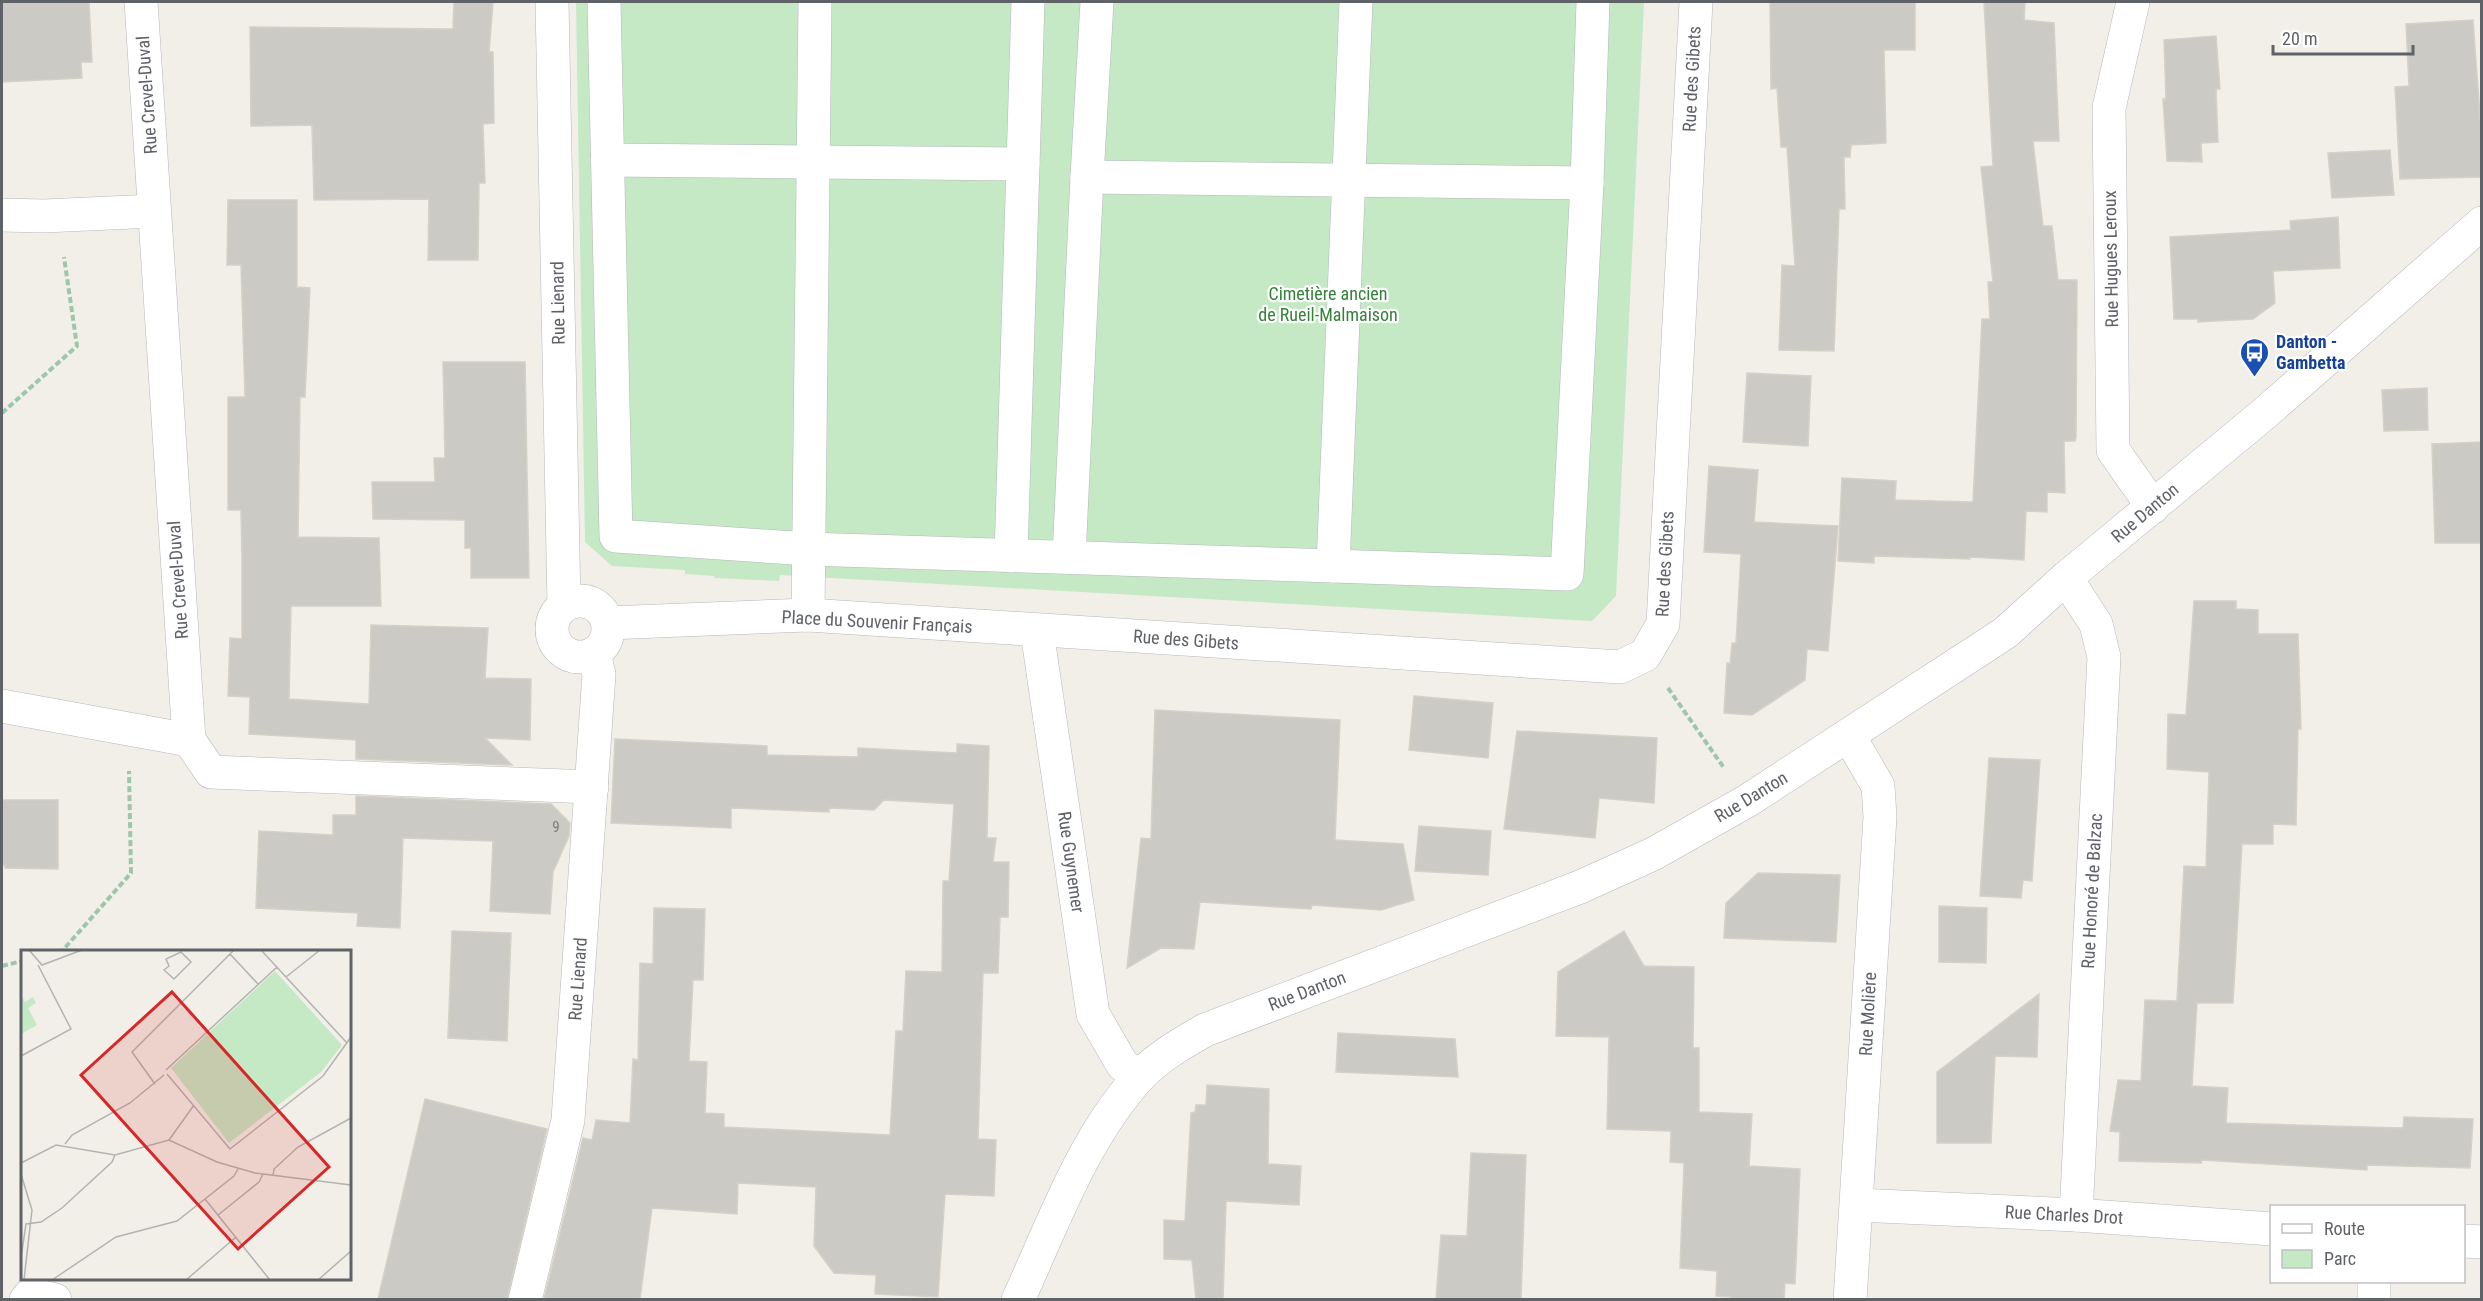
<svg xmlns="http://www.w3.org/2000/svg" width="2483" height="1301" viewBox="0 0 2483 1301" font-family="'Roboto Condensed',sans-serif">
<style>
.green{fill:#c5e8c5}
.building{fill:#cccac5;stroke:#d6d1c6;stroke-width:1.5}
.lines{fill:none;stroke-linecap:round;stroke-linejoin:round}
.minor-casing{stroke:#b5b8bc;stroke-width:34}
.path{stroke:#9cc7a9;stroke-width:4;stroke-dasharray:6 3;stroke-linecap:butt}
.minor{stroke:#fff;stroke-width:33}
.labels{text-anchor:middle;stroke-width:4.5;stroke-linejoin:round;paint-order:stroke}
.number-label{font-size:15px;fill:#7a7d7f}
.street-label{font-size:18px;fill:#5f6368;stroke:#fff}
.park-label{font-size:18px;fill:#348238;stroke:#fff}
.transit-label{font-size:18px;font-weight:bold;fill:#164399;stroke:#fff;text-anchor:start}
.inset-road{fill:none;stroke:#b3b3b1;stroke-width:1.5}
.view{fill:#d62828;fill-opacity:0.15;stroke:#d62828;stroke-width:3}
.inset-edge{fill:none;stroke:#5f6368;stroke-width:3}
</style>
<rect width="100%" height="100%" fill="#f1efe8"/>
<polygon class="green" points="576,2 1644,2 1616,596 1592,621 780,575 779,581 715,578 714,576 685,574 685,570 612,566 585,542"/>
<g class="building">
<polygon points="2,2 89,2 92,62 81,62 82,78 2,82"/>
<polygon points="454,2 493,2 489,52 493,52 494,123 483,124 485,183 479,183 478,260 428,260 429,199 314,200 312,125 251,126 250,27 453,29"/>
<polygon points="1770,2 1915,2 1915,50 1884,50 1886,143 1851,145 1850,157 1844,157 1845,209 1839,209 1834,351 1779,350 1782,265 1795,266 1787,147 1781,147 1777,88 1771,89"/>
<polygon points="1984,2 2025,2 2024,20 2054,23 2059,141 2033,141 2043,226 2052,226 2058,280 2077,280 2076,438 2075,441 2064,441 2065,493 2047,492 2047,512 2026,511 2024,560 1970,557 1970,559 1874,556 1874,563 1838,561 1842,478 1896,481 1895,500 1973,502 1982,319 1990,319 1988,282 1993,282 1981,167 1993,166"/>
<polygon points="2473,20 2481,130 2481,177 2400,179 2395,87 2409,86 2406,24"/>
<polygon points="2216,36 2220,89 2216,89 2218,142 2201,143 2202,162 2167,161 2163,99 2166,99 2164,40"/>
<polygon points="2390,150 2394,195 2332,198 2328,153"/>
<polygon points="228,200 297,200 297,287 310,288 305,397 300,397 298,537 379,538 381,606 291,606 289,699 369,704 371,625 488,628 485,678 531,679 530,740 485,738 512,765 356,759 356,740 249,734 250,697 228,696 230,638 242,639 242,560 241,510 228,510 228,397 245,397 241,265 227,265"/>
<polygon points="2338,217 2340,268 2273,271 2275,303 2253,319 2198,322 2198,319 2174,319 2170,237 2291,230 2290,221"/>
<polygon points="443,362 525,362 529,578 471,578 471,548 465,548 465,520 373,519 372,482 435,482 434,458 445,458"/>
<polygon points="1747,373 1811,376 1808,446 1743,442"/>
<polygon points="2427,388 2428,430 2384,431 2382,390"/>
<polygon points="2481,442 2481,543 2435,543 2432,444"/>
<polygon points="1709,466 1758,470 1754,522 1838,526 1828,651 1807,649 1805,680 1752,715 1724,713 1727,663 1730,664 1732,643 1736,643 1741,554 1704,552"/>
<polygon points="2194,601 2236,601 2236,609 2258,610 2258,634 2298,634 2301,729 2298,729 2296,825 2273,824 2273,844 2242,844 2233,1003 2197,1003 2192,1086 2228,1088 2226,1123 2403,1128 2404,1117 2473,1119 2470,1168 2367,1165 2367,1170 2202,1160 2201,1163 2119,1161 2120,1132 2110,1131 2118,1080 2141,1081 2145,1000 2177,1001 2184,866 2206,867 2209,772 2167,769 2168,714 2186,715"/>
<polygon points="1414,696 1493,703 1488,758 1409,750"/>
<polygon points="1155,710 1340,720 1335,840 1403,844 1414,900 1381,910 1312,905 1311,909 1200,902 1194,949 1161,948 1127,968 1141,838 1151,839"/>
<polygon points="1517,731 1657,738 1654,803 1599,798 1595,838 1504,829"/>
<polygon points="615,739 767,746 767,755 858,757 858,748 957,753 957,744 989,746 987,838 996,838 993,862 1009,862 1008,917 1000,917 998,973 983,973 978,1139 996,1140 994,1196 945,1194 938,1297 875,1294 876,1275 834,1273 814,1246 816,1187 738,1183 737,1214 652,1208 640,1299 544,1299 583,1138 592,1140 596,1120 630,1123 633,1059 638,1060 640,963 653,964 654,908 705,909 703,980 693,980 689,1061 707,1062 705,1113 724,1114 724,1127 890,1135 896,1031 903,1031 906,971 942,972 943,881 949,881 954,804 884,800 874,810 829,808 829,812 731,808 731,828 611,823"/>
<polygon points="1989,758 2040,760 2032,881 2023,880 2021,898 1980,896"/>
<polygon points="356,796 551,804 570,823 569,836 553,872 550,914 490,911 493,841 403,838 400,928 357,926 358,913 256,908 259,831 333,835 333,815 356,815"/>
<polygon points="2,800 58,800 58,869 5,868 5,865 2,865"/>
<polygon points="1419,826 1491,831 1488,875 1415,871"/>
<polygon points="1758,873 1840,875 1836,942 1724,938 1726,903"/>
<polygon points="1939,906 1987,908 1986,963 1939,962"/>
<polygon points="452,931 511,933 507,1041 448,1038"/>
<polygon points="1624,931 1644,966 1694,967 1693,1048 1699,1048 1699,1112 1752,1114 1749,1166 1800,1169 1795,1284 1785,1283 1784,1299 1731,1299 1731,1297 1716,1296 1717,1271 1680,1268 1684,1163 1670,1162 1671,1131 1607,1129 1609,1037 1556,1036 1558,972"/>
<polygon points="2039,994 2037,1057 1995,1056 1991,1143 1937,1143 1937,1072"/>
<polygon points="1338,1033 1455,1039 1458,1077 1336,1072"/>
<polygon points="1207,1085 1269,1089 1268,1164 1301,1166 1299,1205 1226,1201 1223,1299 1196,1299 1192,1260 1164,1259 1164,1220 1185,1221 1191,1113 1195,1112 1196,1105 1206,1105"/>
<polygon points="425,1099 547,1129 507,1299 378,1299"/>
<polygon points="1471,1153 1526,1155 1521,1299 1436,1299 1441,1235 1467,1236"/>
</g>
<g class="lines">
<defs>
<g id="minor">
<polyline points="141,2 189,740 211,772 592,787"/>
<polyline points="552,2 564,605"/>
<polyline points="604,2 616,536 808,549 1333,566 1356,2"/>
<polyline points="2133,2 2109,108 2113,450 2153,507"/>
<polyline points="607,160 1023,164"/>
<polyline points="1087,177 1587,183"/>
<polyline points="2,215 44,216 154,211"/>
<polyline points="1011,556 1028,2"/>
<polyline points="1069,557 1087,177 1097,2"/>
<polyline points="1333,566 1567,574 1587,183 1593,2"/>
<polyline points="2066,578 2096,624 2104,657 2076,1215"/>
<circle cx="580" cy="629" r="28"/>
<polyline points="808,615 815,2"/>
<polyline points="608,623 808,615 1620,667 1645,655 1663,624 1696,2"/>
<polyline points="1037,631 1093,1014 1122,1064 1138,1078"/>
<polyline points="2,706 189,740"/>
<polyline points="1849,736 1878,786 1880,817 1850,1300"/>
<polyline points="1857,1205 2076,1215 2272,1229"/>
<polyline points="2464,1241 2482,1242"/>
<polyline points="26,1300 31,1294 55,1300"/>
<polyline points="525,1300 568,1120 599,674 594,654"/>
<path d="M1018 1300C1053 1224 1082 1141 1138 1078 1156 1058 1181 1044 1205 1030L1580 887 1653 854 1747 801 2005 633 2066 578 2265 413 2482 223"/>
<polyline points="2374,1300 2374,1282"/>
</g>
</defs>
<use href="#minor" class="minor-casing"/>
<g class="path">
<polyline points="2,413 77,346 64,257"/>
<polyline points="1668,688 1724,768"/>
<polyline points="58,952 63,950 131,873 129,771"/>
<polyline points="2,966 22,961"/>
</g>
<use href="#minor" class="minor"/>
</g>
<defs>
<symbol id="bus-pin" viewBox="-11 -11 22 30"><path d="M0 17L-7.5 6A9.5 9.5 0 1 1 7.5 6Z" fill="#1a4fb4" stroke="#fff"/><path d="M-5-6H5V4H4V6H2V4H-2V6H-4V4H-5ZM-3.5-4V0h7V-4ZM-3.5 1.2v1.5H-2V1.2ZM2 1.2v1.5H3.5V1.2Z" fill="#fff"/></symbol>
</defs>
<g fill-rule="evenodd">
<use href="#bus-pin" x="2238" y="336" width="33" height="45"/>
</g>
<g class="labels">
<g class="number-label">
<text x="556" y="832">9</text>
</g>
<g class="street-label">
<text transform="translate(1692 79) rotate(-87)" y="6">Rue des Gibets</text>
<text transform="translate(147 95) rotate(-94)" y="6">Rue Crevel-Duval</text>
<text transform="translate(2111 259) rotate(-91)" y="6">Rue Hugues Leroux</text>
<text transform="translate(558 303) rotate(-91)" y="6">Rue Lienard</text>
<text transform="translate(2145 513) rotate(-40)" y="6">Rue Danton</text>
<text transform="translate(1665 564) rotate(-87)" y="6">Rue des Gibets</text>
<text transform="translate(178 580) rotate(-94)" y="6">Rue Crevel-Duval</text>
<text transform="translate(877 622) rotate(3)" y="6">Place du Souvenir Français</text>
<text transform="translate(1186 640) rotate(4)" y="6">Rue des Gibets</text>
<text transform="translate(1751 797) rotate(-31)" y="6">Rue Danton</text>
<text transform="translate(1071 862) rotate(82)" y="6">Rue Guynemer</text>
<text transform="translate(2092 891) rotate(-87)" y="6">Rue Honoré de Balzac</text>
<text transform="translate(578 979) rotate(-86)" y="6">Rue Lienard</text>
<text transform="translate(1307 991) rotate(-21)" y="6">Rue Danton</text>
<text transform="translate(1868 1014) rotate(-87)" y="6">Rue Molière</text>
<text transform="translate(2064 1215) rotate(3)" y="6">Rue Charles Drot</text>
</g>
<g class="park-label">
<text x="1328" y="300">Cimetière ancien<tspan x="1328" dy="21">de Rueil-Malmaison</tspan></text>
</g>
<g class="transit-label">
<text x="2276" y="348">Danton -<tspan x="2276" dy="21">Gambetta</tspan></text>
</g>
</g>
<g transform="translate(21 950)">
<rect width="330" height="330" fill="#f1efe8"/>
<path d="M254 21 321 95 300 122 208 193 150 118ZM0 45 4 52 12 47 15 53 7 58 16 75 0 84Z" fill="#c5e8c5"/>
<path class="inset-road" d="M8 0 21 15 61 0M240 0 326 93M160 2 170 12 153 29 143 20 148 16 145 9ZM209 4 237 34M265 27 299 0M0 106 50 79 17 15M145 120 256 17M146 124 209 199 302 126 330 87M134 134 111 102 213 0M148 190 173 155M44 194 51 185 109 153 143 125M0 213 35 195 94 205 148 190 196 212 234 223 330 235M0 224 11 260 3 330M252 226 253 219 277 197 330 168M184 249 249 330M197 265 238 232 242 224M0 308 5 274 20 272 41 258 91 212 94 205M31 330 95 287 156 271 213 226 217 219M165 330 215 287M297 330 330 301"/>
<path class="view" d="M151 42 308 217 217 299 60 125Z"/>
<rect width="330" height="330" class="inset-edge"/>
</g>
<rect width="2483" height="1301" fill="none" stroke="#5f6368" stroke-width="6"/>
<rect x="2270" y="1205" width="195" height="78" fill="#ffffff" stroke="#bfc1c3" stroke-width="1.5"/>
<rect x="2282" y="1224" width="30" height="9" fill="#ffffff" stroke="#bfc1c3" stroke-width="1.5"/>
<text x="2324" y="1235" font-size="18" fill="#5f6368">Route</text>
<rect x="2282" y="1250" width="30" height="18" fill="#c5e8c5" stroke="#bfc1c3" stroke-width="1.5"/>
<text x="2324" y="1265" font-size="18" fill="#5f6368">Parc</text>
<path d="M2273 45v9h140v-9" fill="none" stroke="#5f6368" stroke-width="3"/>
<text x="2282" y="45" font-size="18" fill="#5f6368" stroke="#ffffff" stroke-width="4.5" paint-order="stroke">20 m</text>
</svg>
